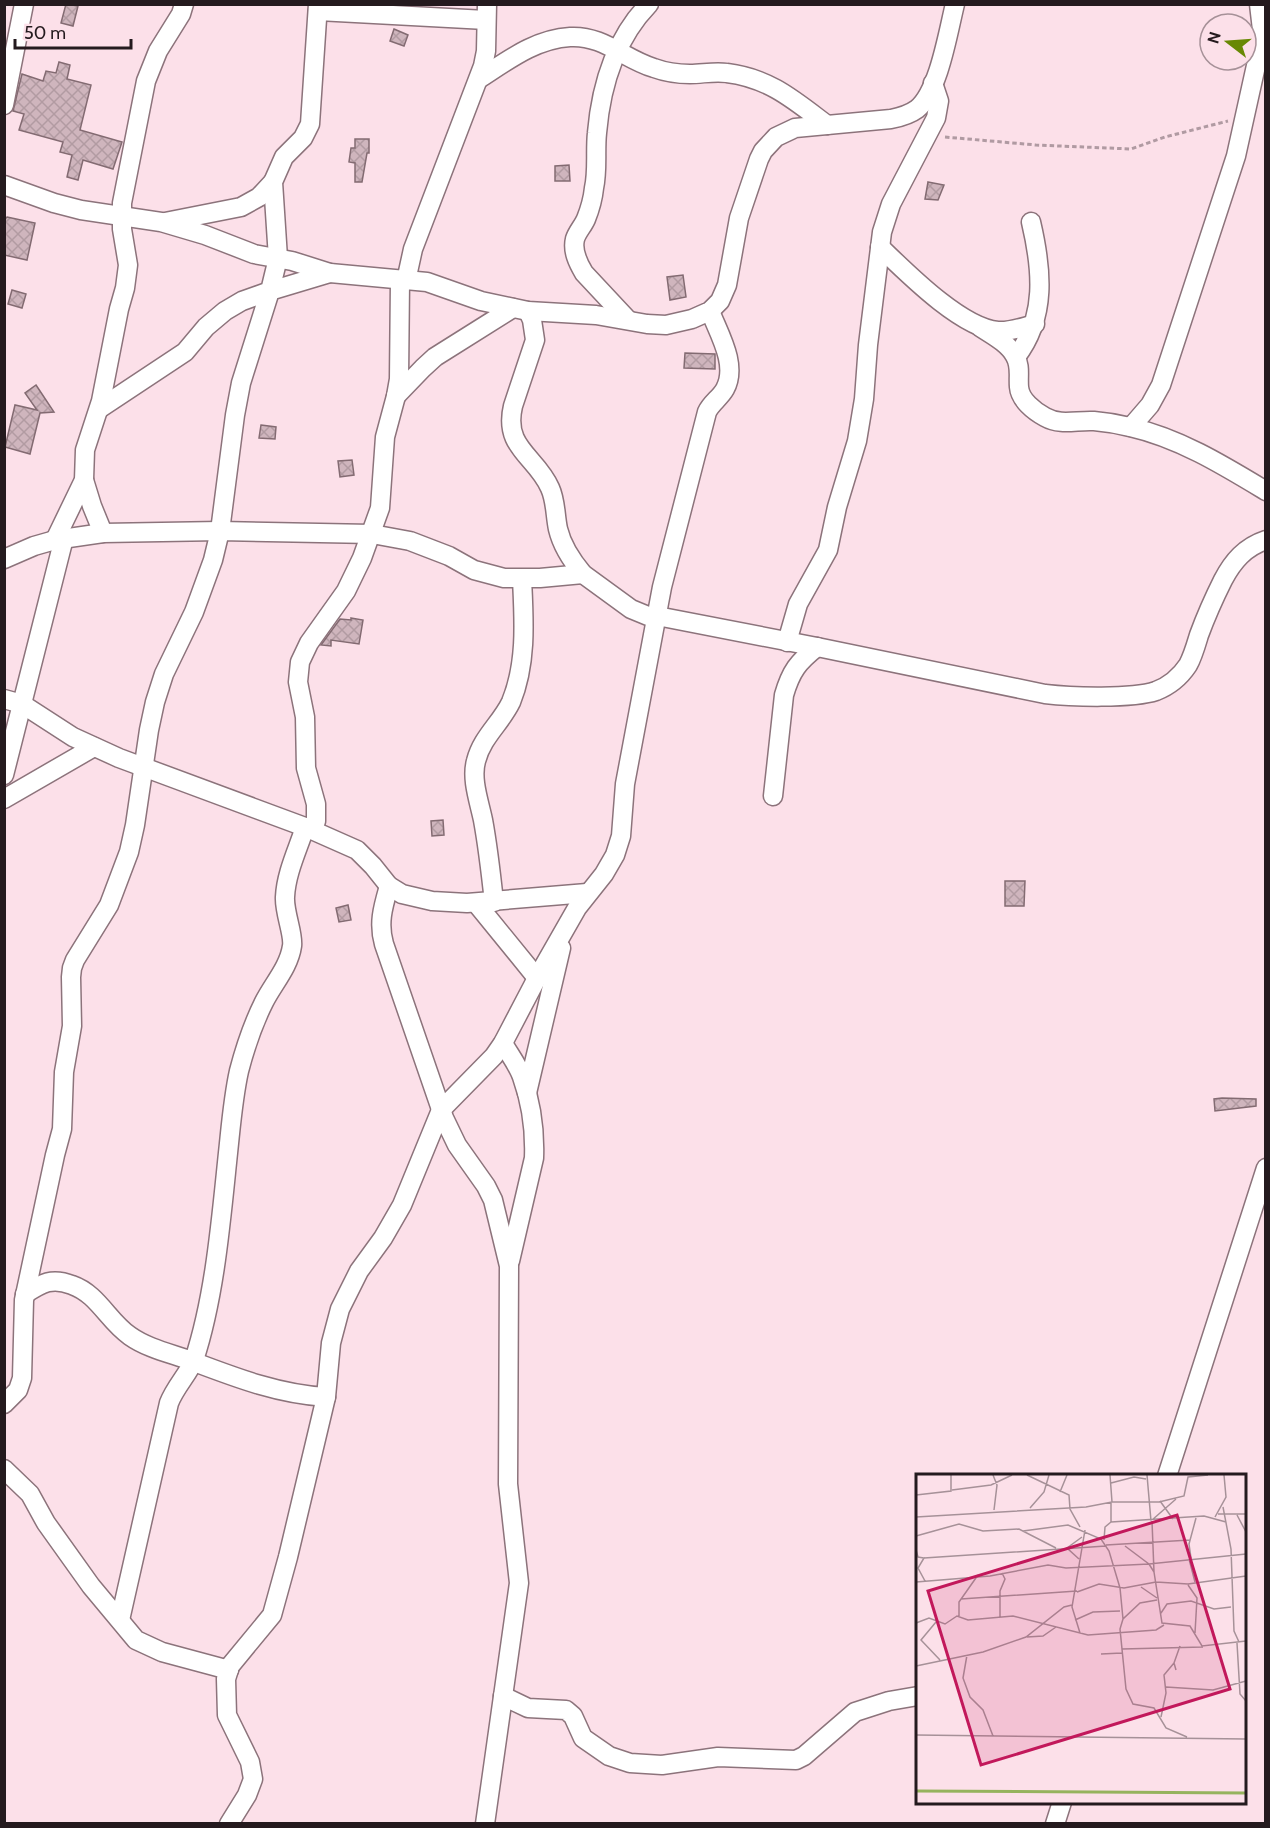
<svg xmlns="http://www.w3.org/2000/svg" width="1270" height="1828" viewBox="0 0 1270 1828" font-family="Cabin,sans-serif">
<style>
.building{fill:url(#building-cross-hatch);stroke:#836b72;stroke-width:1.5}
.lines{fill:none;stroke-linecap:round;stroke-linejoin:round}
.minor-casing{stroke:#8c737b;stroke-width:21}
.path{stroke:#b09aa2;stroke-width:3;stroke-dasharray:4.5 3;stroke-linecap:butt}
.minor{stroke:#fff;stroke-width:18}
.inset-river{fill:none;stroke:#96b35d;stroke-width:3}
.inset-road{fill:none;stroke:#a69198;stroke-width:1.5}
.view{fill:#c2185b;fill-opacity:0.15;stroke:#c2185b;stroke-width:3}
.inset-edge{fill:none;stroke:#241a1e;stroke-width:3}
</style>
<defs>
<pattern id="building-cross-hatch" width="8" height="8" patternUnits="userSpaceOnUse" patternTransform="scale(1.5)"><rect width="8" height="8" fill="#cfb5bd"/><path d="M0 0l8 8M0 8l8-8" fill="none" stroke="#b29ba2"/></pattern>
</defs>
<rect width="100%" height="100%" fill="#fce0e9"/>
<g class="building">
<polygon points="66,4 78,6 73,26 61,23"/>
<polygon points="394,29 408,35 404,46 390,41"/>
<polygon points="59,62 70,65 67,79 91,85 80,130 122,142 113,169 83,160 78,180 67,177 72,155 60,152 63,142 19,130 24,114 13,111 22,74 43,81 46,71 56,73"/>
<polygon points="355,139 369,139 369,153 367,153 362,182 355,182 355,163 349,162 351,148 355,148"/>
<polygon points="569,165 570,181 555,181 555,166"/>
<polygon points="928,182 944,185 938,200 925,199"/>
<polygon points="7,217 35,223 27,260 4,255 4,220"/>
<polygon points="683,275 686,297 670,300 667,277"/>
<polygon points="12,290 26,294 22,308 8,304"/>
<polygon points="685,353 715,354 715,369 684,368"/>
<polygon points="36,385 54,412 40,413 30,454 5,447 15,405 37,410 25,393"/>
<polygon points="261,425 276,427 275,439 259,438"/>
<polygon points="352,460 354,475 340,477 338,461"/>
<polygon points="351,618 363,620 359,644 331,640 331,646 321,645 340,619 351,620"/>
<polygon points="443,820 444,835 432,836 431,821"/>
<polygon points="1005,881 1025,881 1024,906 1005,906"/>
<polygon points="348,905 351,920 339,922 336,908"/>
<polygon points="1222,1098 1256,1099 1256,1106 1215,1111 1214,1099"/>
</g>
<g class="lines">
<defs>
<g id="minor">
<polyline points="318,11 486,20"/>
<path d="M479 79C507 61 535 39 570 37 603 35 624 59 654 68 665 72 679 74 690 74 702 74 715 71 727 73 769 78 794 100 827 125"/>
<polyline points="4,105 24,4"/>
<path d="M4 185 54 203 81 210 161 222 205 235 254 254 292 261 330 273 427 282 481 301 528 311 596 315 647 324 666 325 692 319 710 311 720 301 727 285 739 218 759 159 763 151 776 137 795 128 891 119C901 117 909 115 917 109 939 91 948 32 955 4"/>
<polyline points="165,222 241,207 259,197 273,182"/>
<path d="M880 247C906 272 961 328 998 331 1010 332 1023 327 1035 324"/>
<polyline points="406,281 413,249 483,66 486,51 487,4"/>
<path d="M528 311 532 320 535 340 513 406C503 448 536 456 550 488 556 501 555 515 558 529 562 546 572 561 583 574L631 609 648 616H657L817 647 1045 694C1071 697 1132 699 1156 691 1169 686 1180 677 1188 665 1193 656 1196 645 1199 635 1206 616 1214 598 1223 580 1233 561 1245 547 1266 540"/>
<path d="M627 319 584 273C578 263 572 251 575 239 577 232 583 226 586 219 590 209 593 198 594 188 598 170 595 151 597 133 601 86 615 39 649 4"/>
<path d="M980 327C992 335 1008 343 1015 356 1021 366 1018 375 1019 387 1020 400 1034 411 1045 417 1061 426 1076 420 1094 421 1106 422 1118 424 1130 427 1179 438 1223 465 1266 491"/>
<path d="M1016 357C1047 317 1042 269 1031 222"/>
<polyline points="396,396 423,368 435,357 513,308"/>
<polyline points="99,409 185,352 206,327 225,311 242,301 270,291 278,258 273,182 284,157 303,138 310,124 318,4"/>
<polyline points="1131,427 1150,405 1161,385 1236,156 1261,43 1262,30 1259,4"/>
<polyline points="84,480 92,506 103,533"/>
<polyline points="55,540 84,480 85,450 101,401 119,309 125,288 128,265 122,229 122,203 146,81 158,51 181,14 184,4"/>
<polyline points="4,559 34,546 55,540 103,533 220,531 372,534 410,541 449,556 474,570 504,578 540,578 583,574"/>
<polyline points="787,642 798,604 828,550 837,507 857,441 864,399 868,345 882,232 891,204 936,118 939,101 933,83"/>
<polyline points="4,699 22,704 73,737 119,758 305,827 357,850 373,866 389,886 402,894 432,901 467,903 587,893"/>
<polyline points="4,775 64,538"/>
<path d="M773 796 784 695C791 671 798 662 817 647"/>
<polyline points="4,799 94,747"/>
<polyline points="313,830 316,821 316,804 306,768 305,717 298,682 300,662 309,643 346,591 362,558 380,508 385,437 396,396 399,379 400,281"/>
<path d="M389 886C383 907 378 923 384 944L444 1118 457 1145 486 1186 493 1200 509 1266 508 1484 519 1583 485 1824"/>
<path d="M494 902C491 874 488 847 483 820 479 801 471 779 476 761 482 737 501 723 511 702 527 663 524 620 522 579"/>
<polyline points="476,903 537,978"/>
<path d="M503 1043C509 1054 518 1065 522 1077 531 1102 535 1132 534 1158L510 1261"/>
<polyline points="527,1093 561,948"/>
<path d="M25 1294C42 1283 52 1277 72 1285 98 1294 108 1321 130 1336 147 1348 169 1353 189 1360 234 1377 277 1394 326 1397"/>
<polyline points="4,1404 18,1390 22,1378 24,1300 55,1155 62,1129 64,1072 72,1026 71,977 72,968 75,960 109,905 129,852 135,825 149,730 155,702 164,674 194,612 213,560 220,531 235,415 241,383 270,291 330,273"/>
<polyline points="4,1469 30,1494 46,1523 91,1586 136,1640 162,1652 229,1670"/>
<polyline points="1167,1476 1266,1168"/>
<path d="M120 1620 169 1403C175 1387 189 1373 194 1360 215 1296 221 1220 228 1153 231 1125 233 1098 239 1071 245 1048 253 1024 264 1002 273 984 289 967 292 946 294 935 284 912 285 897 286 873 298 849 305 827"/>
<polyline points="503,1696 528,1708 566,1710 573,1716 583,1738 609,1756 630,1763 662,1765 718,1757 796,1760 804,1756 855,1712 889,1701 918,1696"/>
<path d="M229 1824 247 1795 253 1779 250 1762 227 1715 226 1679 230 1666 272 1615 288 1557 326 1397 331 1343 340 1309 359 1271 383 1238 402 1205 441 1110 494 1056 503 1043 537 978 577 908 604 874 615 855 621 836 625 784 662 587 707 412C711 403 720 398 725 389 738 365 719 334 710 311"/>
<polyline points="1055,1824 1062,1802"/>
</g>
</defs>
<use href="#minor" class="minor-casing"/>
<polyline class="path" points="945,137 1036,145 1131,149 1165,137 1228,121"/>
<use href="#minor" class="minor"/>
</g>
<g transform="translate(916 1474)">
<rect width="330" height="330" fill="#fce0e9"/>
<path class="inset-river" d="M0 317 330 319"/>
<path class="inset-road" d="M77 1 81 11 78 36M111 1 153 21 154 35 164 53M194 1 196 28M231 1 235 47M195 9 218 3 230 5M36 16 75 11 96 1M144 18 151 1M0 21 35 17V1M244 27 257 45M307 33 315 75 318 157 323 168M114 34 128 18 133 1M302 40H330M321 41 330 58M0 43 170 33 196 28H243L268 22 272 3 292 1M299 43 310 23 308 1M236 46 260 25M236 47 238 98 246 149 274 152 286 172 330 167M195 48 288 42 310 48M107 57 152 51 185 65 193 77 204 114 207 145M0 62 43 50 67 57 103 55 140 74M188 66 189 53 195 48V28M190 71 274 66M209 72 233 90 330 80M0 76 2 83 8 84 2 94 9 107M8 84 190 72M275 84 273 70 280 44M163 85 151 74 166 63M273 85 279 108M0 108 74 102 132 91 150 94 233 90 238 98M240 108 272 110 330 102M272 111 281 124 279 159M225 113 241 124M161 118 183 110 208 114 240 108M45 125 161 117M241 126 224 129 207 145 204 155 210 215 217 230 238 234 250 254 271 263M245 139 251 130 275 127 298 135 315 133M43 142V128L62 101M84 144V117L89 105 86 99M159 146 177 138 204 137M20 148 5 166 24 186M0 149 13 144 29 150 41 142 52 146 97 142 172 161 240 156 248 151M164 159 156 133 169 56M111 163 127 162 140 153M321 169 324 220 330 227M206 175 287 173M185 180 206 179M51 181 47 204 54 223 67 236 77 262M0 192 67 178 110 163 148 133 156 131M260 196 258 189 264 172M250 213 297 216 330 207M245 243 250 219 248 201 258 189M0 261 330 265"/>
<path class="view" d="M261 41 314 215 65 291 12 117Z"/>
<rect width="330" height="330" class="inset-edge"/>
</g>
<rect width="1270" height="1828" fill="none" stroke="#241a1e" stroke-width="12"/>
<g transform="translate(1228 42) rotate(287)"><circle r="28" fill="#fce0e9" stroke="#a69198" stroke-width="1.5"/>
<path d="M0-4.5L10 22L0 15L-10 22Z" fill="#688804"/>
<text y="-9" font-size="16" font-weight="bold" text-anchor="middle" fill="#241a1e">N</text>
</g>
<path d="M15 39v9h116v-9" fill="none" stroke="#241a1e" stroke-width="3"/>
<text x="24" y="39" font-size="18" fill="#241a1e" stroke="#fce0e9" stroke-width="4.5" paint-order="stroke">50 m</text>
</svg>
